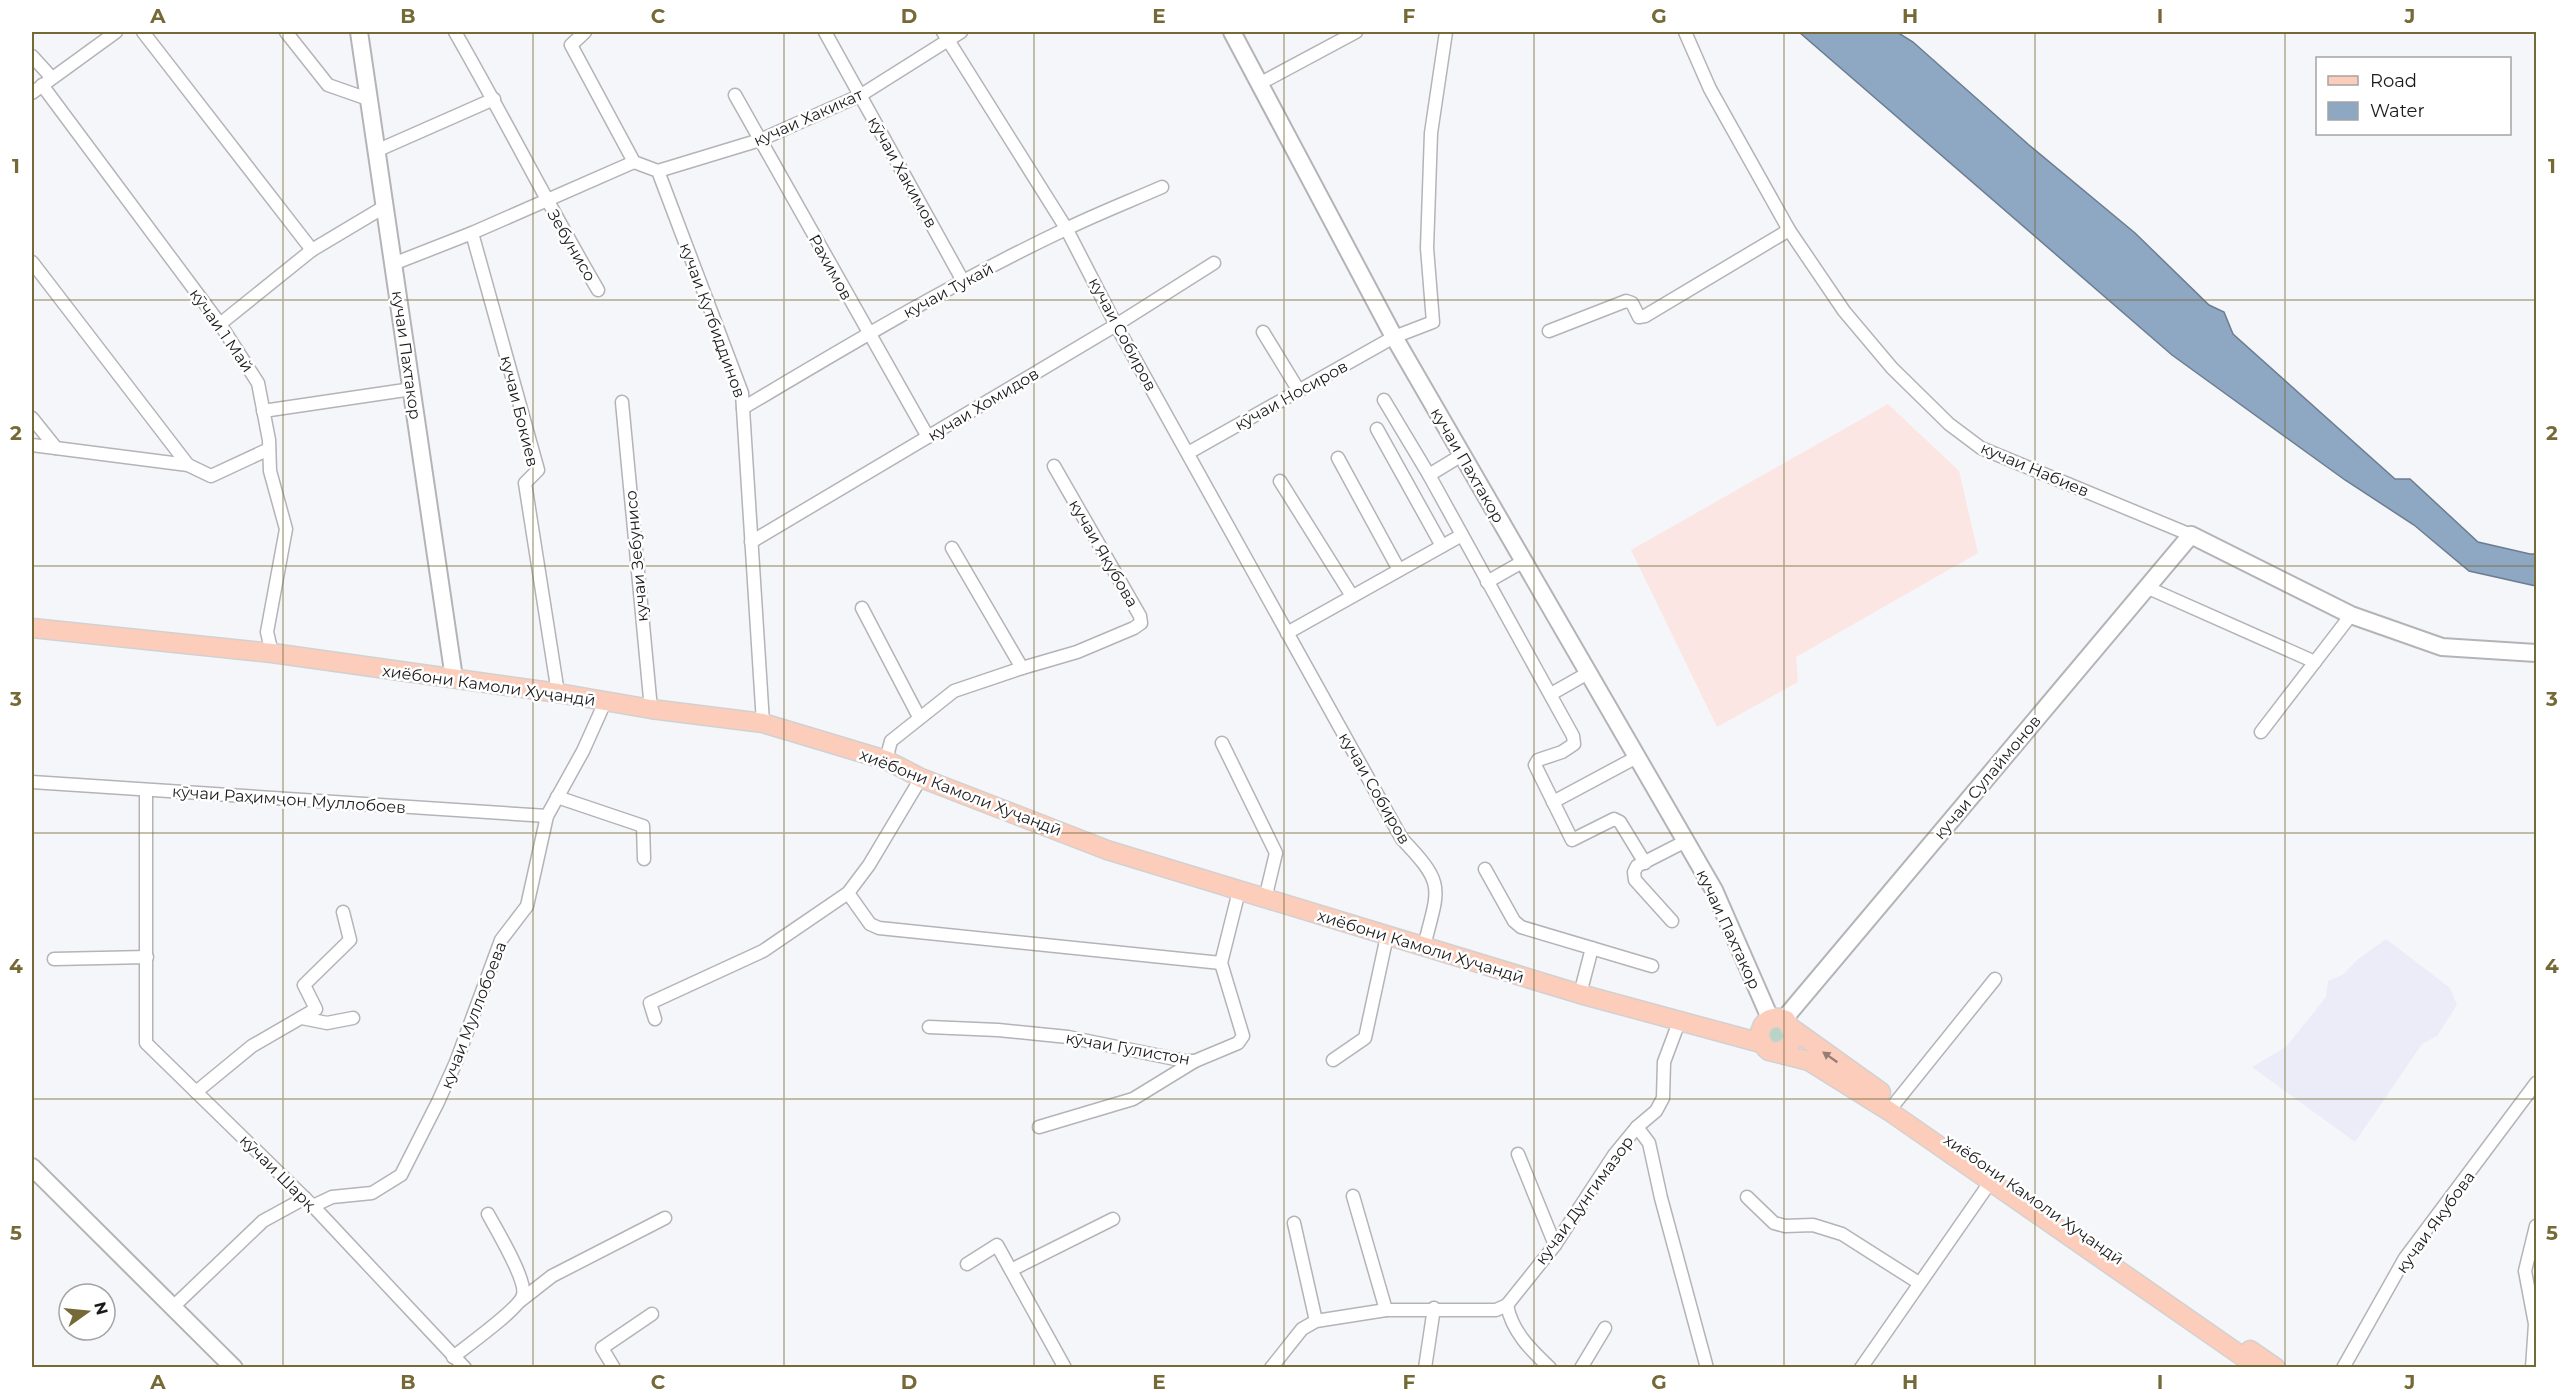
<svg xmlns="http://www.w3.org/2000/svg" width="2568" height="1399" viewBox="0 0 2568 1399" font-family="Montserrat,sans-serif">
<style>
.built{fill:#ebecf7}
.medical{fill:#fce6e4}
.green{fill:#b9d3c5}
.water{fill:#8ea7c3;stroke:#6c7d91;stroke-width:1.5}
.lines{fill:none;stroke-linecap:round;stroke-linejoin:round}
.minor-casing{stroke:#b4b4b8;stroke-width:15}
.secondary-casing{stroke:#b4b4b8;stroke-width:20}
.primary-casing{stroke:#d1d1d2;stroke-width:21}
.minor{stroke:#fff;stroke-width:12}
.secondary{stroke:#fff;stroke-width:16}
.primary{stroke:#fccdbb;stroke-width:18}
.oneway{fill:#977d74}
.grid{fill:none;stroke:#756936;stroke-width:1.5;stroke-opacity:0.55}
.labels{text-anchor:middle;stroke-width:5;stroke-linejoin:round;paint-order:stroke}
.street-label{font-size:16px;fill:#1b1b1d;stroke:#fff}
.neatline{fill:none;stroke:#756936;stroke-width:2}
.grid-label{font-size:20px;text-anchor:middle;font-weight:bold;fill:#756936}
</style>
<rect width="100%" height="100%" fill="#f5f6f9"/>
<polygon class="built" points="2386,939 2450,988 2457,1005 2437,1036 2422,1044 2355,1142 2252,1067 2286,1047 2326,997 2328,981 2344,974 2357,960"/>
<polygon class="medical" points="1888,404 1959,471 1978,553 1796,657 1798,682 1717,727 1631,550"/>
<polygon class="green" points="1777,1024 1787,1036 1780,1044 1771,1042 1767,1032"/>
<polygon class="water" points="1799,32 1897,32 1913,42 2029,145 2135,233 2209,305 2224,312 2233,334 2395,479 2410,479 2478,542 2530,554 2536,554 2536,586 2469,571 2414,525 2345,480 2172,355"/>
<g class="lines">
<defs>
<g id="minor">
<polyline points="143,32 312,250"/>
<polyline points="286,32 328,85 368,99"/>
<path d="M455 32C504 117 548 205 598 290"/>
<polyline points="585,32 571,45 634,162 658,171 742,393 763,723"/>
<polyline points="825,32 963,281"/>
<path d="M943 32 1066 228 1116 325 1402 839C1446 885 1439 887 1424 946"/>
<polyline points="1685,32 1710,89 1789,230 1844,311 1892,368 1949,424 1981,448 2191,535"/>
<polyline points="32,56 52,78"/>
<polyline points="1259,84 1356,32"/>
<polyline points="42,85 220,324 258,383 269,440 270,471 286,529 267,632 272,653"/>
<polyline points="32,93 116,32"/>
<polyline points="735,95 928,437"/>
<polyline points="376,151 494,99"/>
<polyline points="658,171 760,140 861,95 961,32"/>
<polyline points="472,233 538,470 525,483 558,693"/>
<polyline points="32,262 188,465"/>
<polyline points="393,264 472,233 634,162"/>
<polyline points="220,324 312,250 384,207"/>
<polyline points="1549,331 1626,301 1632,303 1639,317 1645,316 1789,230"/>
<polyline points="1263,332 1299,391"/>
<polyline points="1384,400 1429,475 1573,736 1574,744 1562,752 1538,760 1535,765 1572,840 1614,819 1620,822 1645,863"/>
<polyline points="622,402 651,709"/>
<path d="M743 408C849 345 954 282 1066 229 1097 214 1130 201 1162 187"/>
<polyline points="263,411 412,389"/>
<polyline points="32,418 56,448"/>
<polyline points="1377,429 1442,546"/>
<polyline points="32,445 188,465 211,476 269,449"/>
<polyline points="1188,453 1394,337 1433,322 1427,248 1431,133 1446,32"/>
<polyline points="1338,458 1399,570"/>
<polyline points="1429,475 1462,455"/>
<polyline points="1280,481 1352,596"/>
<polyline points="751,542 1116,325 1214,263"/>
<polyline points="952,548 1022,668"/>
<polyline points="1487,582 1524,561"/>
<polyline points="2146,587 2315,662"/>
<polyline points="862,608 919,717"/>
<polyline points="1287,633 1462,535"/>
<polyline points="1551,694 1588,673"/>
<polyline points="2261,732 2351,615"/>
<polyline points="1222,743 1276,853 1265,899"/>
<polyline points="886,760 891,741 954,691 1022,668 1077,652 1134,628 1141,623 1140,616 1054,466"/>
<polyline points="32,782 547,816"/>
<polyline points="146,790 146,1043 313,1206 465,1368"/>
<polyline points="557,797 643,826 644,859"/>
<polyline points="1553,802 1637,757"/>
<polyline points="1485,869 1514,921 1521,927 1652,966"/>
<polyline points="848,893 870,924 879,928 1221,963 1239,891"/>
<polyline points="1672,921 1635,880 1634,872 1637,866 1686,841"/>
<polyline points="54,959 147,957"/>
<polyline points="1580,994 1592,948"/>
<polyline points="302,1018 327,1023 353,1018"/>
<polyline points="655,1019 650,1003 763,951 848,893 869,865 921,778"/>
<polyline points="929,1027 998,1030 1068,1037 1185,1061 1195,1061 1238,1043 1243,1036 1221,963"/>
<polyline points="1333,1060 1365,1038 1387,936"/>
<polyline points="196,1092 252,1046 316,1009 304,985 350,940 343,912"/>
<polyline points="1896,1102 1995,979"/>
<polyline points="1039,1127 1133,1099 1195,1061"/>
<polyline points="1637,1127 1649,1143 1661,1198 1707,1368"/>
<polyline points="1518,1154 1555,1245"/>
<polyline points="1353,1196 1386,1310"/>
<polyline points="1747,1197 1774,1223 1785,1226 1813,1225 1842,1234 1919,1283"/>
<polyline points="313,1206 332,1197 372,1193 401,1175 438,1102 456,1062 501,940 527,906 547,816 583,751 605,702"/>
<polyline points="1294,1223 1316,1321"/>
<polyline points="967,1264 997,1245 1065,1368"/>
<polyline points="1011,1270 1113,1219"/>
<polyline points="520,1301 552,1276 665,1218"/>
<path d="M1507 1305C1512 1332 1531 1350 1550 1368"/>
<polyline points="173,1307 263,1221 305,1198"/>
<path d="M453 1357C467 1346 520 1308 523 1295 527 1280 496 1229 488 1214"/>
<polyline points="614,1368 602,1348 652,1314"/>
<polyline points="1271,1368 1302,1329 1316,1321 1386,1310 1496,1310 1507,1305 1555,1245 1614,1155 1637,1127 1656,1111 1663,1098 1664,1062 1679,1022"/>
<polyline points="1425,1368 1434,1308"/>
<polyline points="1581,1368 1605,1328"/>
<polyline points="1861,1368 1991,1181"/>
<polyline points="2343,1368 2405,1258 2536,1083"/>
<polyline points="2532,1368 2535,1324 2525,1271 2536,1226"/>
</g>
<g id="secondary">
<polyline points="359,32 454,678"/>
<polyline points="1232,32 1394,337 1714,890 1770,1018"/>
<polyline points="1784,1019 2191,535 2351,615 2442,647 2536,653"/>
<polyline points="32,1167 234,1368"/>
</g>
<g id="primary">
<polyline points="32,628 272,653 558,693 651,709 763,723 886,760 921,778 1107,850 1580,994 1761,1043"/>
<polyline points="1793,1029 1881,1092"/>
<path d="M1775 1052C1786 1051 1793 1045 1794 1034L1786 1020C1764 1010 1750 1037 1769 1051L1809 1061 1889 1111 2259 1368"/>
<polyline points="2250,1350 2276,1368"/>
</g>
</defs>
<use href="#minor" class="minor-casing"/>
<use href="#secondary" class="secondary-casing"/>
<use href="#primary" class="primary-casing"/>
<use href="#minor" class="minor"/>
<use href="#secondary" class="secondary"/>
<use href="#primary" class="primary"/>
</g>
<defs><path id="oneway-solid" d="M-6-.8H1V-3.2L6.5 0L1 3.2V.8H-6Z" transform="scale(1.5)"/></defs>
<use class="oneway" href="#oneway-solid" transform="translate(1830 1057) rotate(-145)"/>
<path class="grid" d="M283 32V1368M533 32V1368M784 32V1368M1034 32V1368M1284 32V1368M1534 32V1368M1784 32V1368M2035 32V1368M2285 32V1368M32 300H2536M32 566H2536M32 833H2536M32 1099H2536"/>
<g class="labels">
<g class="street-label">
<text transform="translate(808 117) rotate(-24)" y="6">кучаи Хакикат</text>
<text transform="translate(903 172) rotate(61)" y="6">кӯчаи Хакимов</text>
<text transform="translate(572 245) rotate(60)" y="6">Зебунисо</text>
<text transform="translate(831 267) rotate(61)" y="6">Рахимов</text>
<text transform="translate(948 290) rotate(-28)" y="6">кучаи Тукай</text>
<text transform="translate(713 320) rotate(70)" y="6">кучаи Кутбиддинов</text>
<text transform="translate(222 330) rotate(55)" y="6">кӯчаи 1 Май</text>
<text transform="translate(1123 334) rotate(62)" y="6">кучаи Собиров</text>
<text transform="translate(407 355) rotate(82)" y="6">кучаи Пахтакор</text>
<text transform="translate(1291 395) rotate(-29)" y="6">кӯчаи Носиров</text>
<text transform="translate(983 404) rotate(-31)" y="6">кучаи Хомидов</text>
<text transform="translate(520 411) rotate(76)" y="6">кучаи Бокиев</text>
<text transform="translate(1468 465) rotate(60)" y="6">кучаи Пахтакор</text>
<text transform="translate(2035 469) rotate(23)" y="6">кучаи Набиев</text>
<text transform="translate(1104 553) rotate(60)" y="6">кучаи Якубова</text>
<text transform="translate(636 556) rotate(-95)" y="6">кучаи Зебунисо</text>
<text transform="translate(489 685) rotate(8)" y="6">хиёбони Камоли Хуҷандӣ</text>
<text transform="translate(1987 777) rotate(-50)" y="6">кучаи Сулаймонов</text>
<text transform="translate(1375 788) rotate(60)" y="6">кучаи Собиров</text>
<text transform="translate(961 792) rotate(21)" y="6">хиёбони Камоли Хуҷандӣ</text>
<text transform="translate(289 799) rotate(4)" y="6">кӯчаи Раҳимҷон Муллобоев</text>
<text transform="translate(1729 929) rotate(65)" y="6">кучаи Пахтакор</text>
<text transform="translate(1421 946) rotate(17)" y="6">хиёбони Камоли Хуҷандӣ</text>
<text transform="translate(473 1015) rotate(-69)" y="6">кучаи Муллобоева</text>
<text transform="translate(1128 1048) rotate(10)" y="6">кӯчаи Гулистон</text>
<text transform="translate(278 1172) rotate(45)" y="6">кӯчаи Шарқ</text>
<text transform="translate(2034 1199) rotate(35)" y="6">хиёбони Камоли Хуҷандӣ</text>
<text transform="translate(1584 1200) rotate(-54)" y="6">кучаи Дунгимазор</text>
<text transform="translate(2435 1222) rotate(-54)" y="6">кучаи Якубова</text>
</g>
</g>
<rect width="2568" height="1399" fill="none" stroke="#ffffff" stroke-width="66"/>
<rect x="2316" y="57" width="195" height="78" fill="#ffffff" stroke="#a4a4a5" stroke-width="1.5"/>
<rect x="2328" y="76" width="30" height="9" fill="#fccdbb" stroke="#a4a4a5" stroke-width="1.5"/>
<text x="2370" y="87" font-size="18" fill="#1b1b1d">Road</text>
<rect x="2328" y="102" width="30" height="18" fill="#8ea7c3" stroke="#a4a4a5" stroke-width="1.5"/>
<text x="2370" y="117" font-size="18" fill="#1b1b1d">Water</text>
<g transform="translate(87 1312) rotate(75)"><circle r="28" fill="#ffffff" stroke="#a4a4a5" stroke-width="1.5"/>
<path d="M0-4.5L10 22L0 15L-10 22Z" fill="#756936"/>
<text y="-9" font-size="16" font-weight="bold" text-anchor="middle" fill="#1b1b1d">N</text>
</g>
<rect x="33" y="33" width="2502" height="1333" class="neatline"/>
<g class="grid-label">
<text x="158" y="23">A</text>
<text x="408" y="23">B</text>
<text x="658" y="23">C</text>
<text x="909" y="23">D</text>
<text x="1159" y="23">E</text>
<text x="1409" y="23">F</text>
<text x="1659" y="23">G</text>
<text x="1910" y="23">H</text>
<text x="2160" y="23">I</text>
<text x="2410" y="23">J</text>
<text x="16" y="173">1</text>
<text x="2552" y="173">1</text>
<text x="16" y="440">2</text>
<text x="2552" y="440">2</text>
<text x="16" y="706">3</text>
<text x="2552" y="706">3</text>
<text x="16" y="973">4</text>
<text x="2552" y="973">4</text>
<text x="16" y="1240">5</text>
<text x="2552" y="1240">5</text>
<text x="158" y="1389">A</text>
<text x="408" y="1389">B</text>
<text x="658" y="1389">C</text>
<text x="909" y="1389">D</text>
<text x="1159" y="1389">E</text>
<text x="1409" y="1389">F</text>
<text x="1659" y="1389">G</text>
<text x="1910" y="1389">H</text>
<text x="2160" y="1389">I</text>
<text x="2410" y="1389">J</text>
</g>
</svg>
